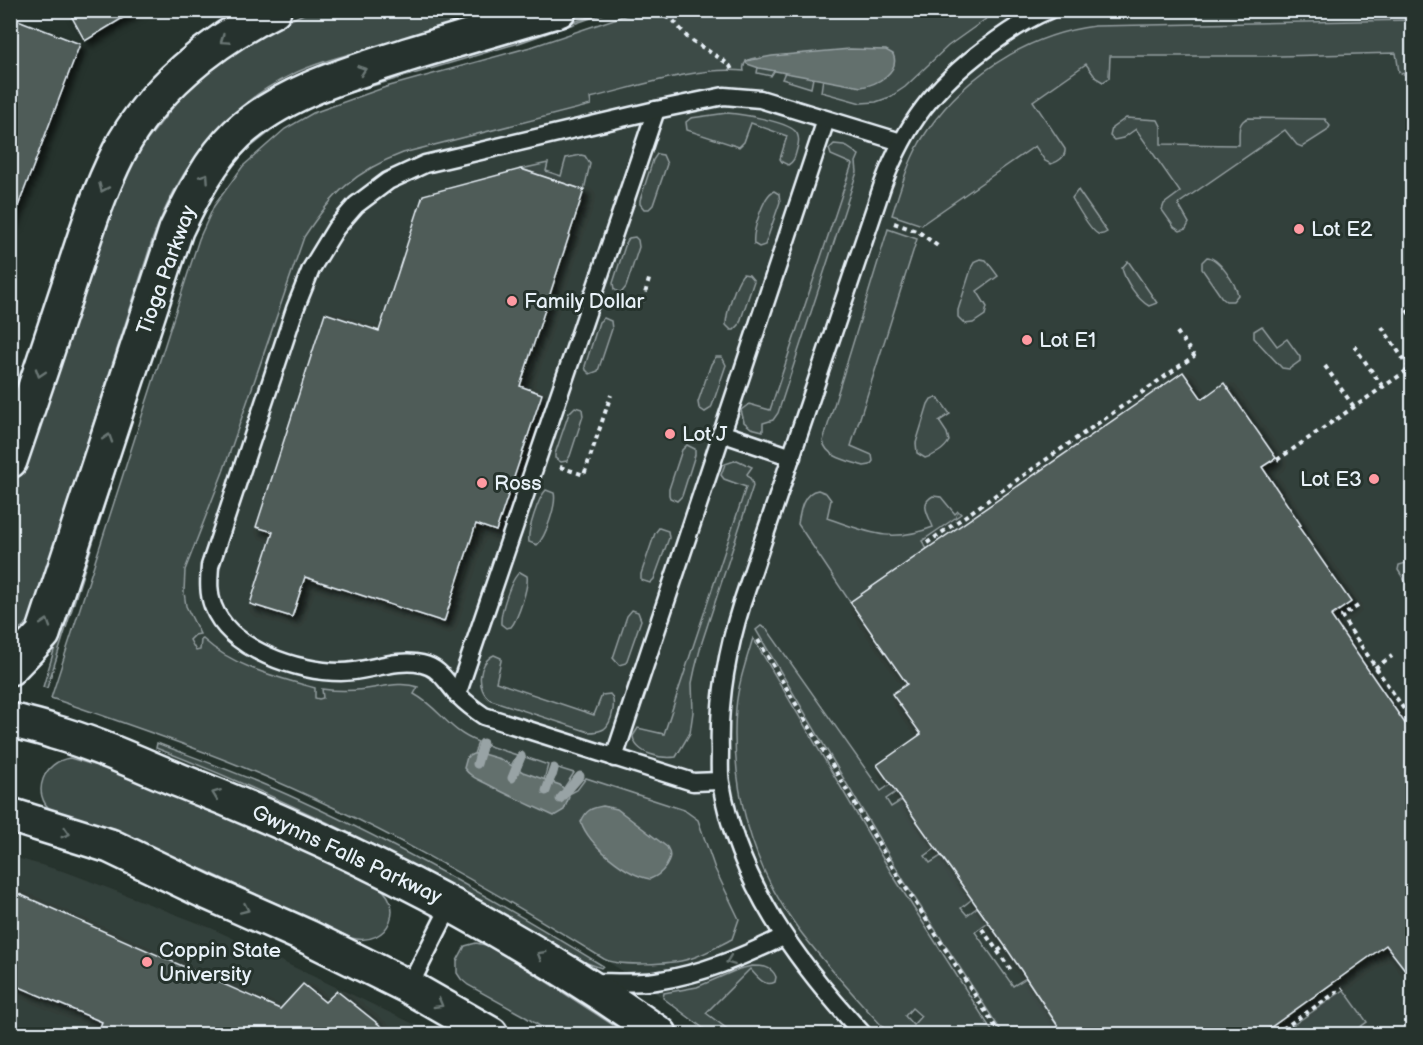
<svg xmlns="http://www.w3.org/2000/svg" width="1423" height="1045" viewBox="0 0 1423 1045" font-family="'Balsamiq Sans',sans-serif">
<style>
.built{fill:#333f3a}
.green{fill:#3e4b47;stroke:#939ea0;stroke-width:1.5;fill-rule:evenodd}
.water{fill:#636f6d;stroke:#98a3a5;stroke-width:1.5}
.lines{fill:none;stroke-linecap:round;stroke-linejoin:round}
.stream{stroke:#98a3a5;stroke-width:9}
.building{fill:#505c59;stroke:#e8f1f8;stroke-width:1.5;filter:url(#shadow)}
.lane-casing{stroke:#e8f1f8;stroke-width:21}
.street-casing{stroke:#e8f1f8;stroke-width:38}
.secondary-casing{stroke:#e8f1f8;stroke-width:38}
.path{stroke:#e8f1f8;stroke-width:4;stroke-dasharray:4.5 4.5;stroke-linecap:butt}
.lane{stroke:#26332d;stroke-width:16}
.street{stroke:#26332d;stroke-width:33}
.secondary{stroke:#26332d;stroke-width:33}
.oneway{stroke:#6a7674}
.poi-dot{fill:#ff9aa2;stroke:#26332d;stroke-width:2}
.labels{text-anchor:middle;stroke-width:6;stroke-linejoin:round;paint-order:stroke}
.poi-label{font-size:21px;fill:#e8f1f8;stroke:#26332d;text-anchor:start}
.street-label{font-size:21px;fill:#e8f1f8;stroke:#26332d}
</style>
<defs>
<filter id="shadow"><feDropShadow dx="5.5" dy="5.5" stdDeviation="3" flood-color="#0009"/></filter>
</defs>
<rect width="100%" height="100%" fill="#26332d"/>
<filter id="ink" filterUnits="userSpaceOnUse"><feTurbulence type="fractalNoise" baseFrequency=".0167" numOctaves="2"/><feDisplacementMap in="SourceGraphic" scale="12" xChannelSelector="R" yChannelSelector="G"/><feConvolveMatrix kernelMatrix="1 2 1 2 8 2 1 2 1" color-interpolation-filters="sRGB"/></filter>
<g filter="url(#ink)">
<g class="built">
<polygon points="638,11 1412,11 1412,1034 711,1034 663,998 604,959 464,875 392,837 289,787 235,764 51,698 199,239 214,206 243,166 285,129 313,113 386,87 534,46"/>
<polygon points="10,856 69,873 211,928 435,1034 11,1034"/>
</g>
<g class="green">
<path d="M310 11H510C467 22 425 33 382 45 352 54 319 61 291 75 222 108 179 169 153 238L31 616 28 622 21 628H11V492L89 252 134 157 184 93 218 62 262 33Z"/>
<polygon points="611,11 519,43 328,99 284,121 247,150 232,166 208,201 193,234 127,435 47,688 43,687 103,488 190,223 248,141 334,90"/>
<path d="M638 11H997L948 46 905 87 890 97 876 102 861 103 821 92 823 78H813L811 88 782 79 785 72 776 68 771 76 757 73 758 67 756 58C748 59 742 62 744 71 696 66 637 87 590 98L591 105 403 153C355 171 332 194 304 237L223 472 185 570 184 592 186 606 200 634 195 635 190 640 196 651 200 650 201 640 203 639C234 667 276 677 315 688V698L319 699 323 698 322 689C336 691 351 691 366 689 383 687 401 681 418 687L414 694C440 708 448 731 478 742L474 754H484L486 745 517 755 512 764 520 769 525 757 548 765 544 780 552 782 556 776 558 768 574 773 564 788 569 794 577 790 586 778 684 810 698 820 715 869 739 919 732 939C718 946 704 955 689 959 672 964 619 967 604 959 486 886 364 816 235 764 175 740 113 719 51 698L199 239 214 206 243 166 285 129 313 113 386 87 534 46Z"/>
<path d="M1412 20V72L1406 75 1399 72 1396 53 1280 56H1110L1109 78 1103 82 1096 78 1086 64 1033 101 1065 149C1066 157 1058 162 1051 164L1045 161 1035 146 924 223 922 225 892 215C900 190 907 165 920 142 958 80 1023 35 1095 26Z"/>
<path d="M727 113C741 114 785 121 795 131 800 136 799 143 797 149 795 156 795 161 788 165L782 162 780 159 787 136 751 123 744 142 739 147 687 130 686 122 691 118Z"/>
<path d="M1126 118 1158 120 1161 126V144L1239 145C1240 136 1236 122 1248 118L1325 119 1330 126 1327 131 1302 147 1297 145 1285 130 1178 204 1189 223 1186 229 1180 231 1174 227 1162 210 1164 204 1180 192 1136 129 1123 138 1114 140 1110 136 1112 128Z"/>
<polygon points="834,144 844,145 859,155 856,162 857,172 778,413 773,420 763,423 763,431 751,428 744,422 741,410 749,404 770,410 852,164 831,155 829,149"/>
<polygon points="657,154 663,155 667,164 653,205 649,209 644,209 640,204 640,200 653,160"/>
<polygon points="581,155 585,156 590,164 584,190 521,169 548,163 546,171 561,176 566,158"/>
<path d="M1078 190 1107 232C1104 234 1101 235 1098 234 1091 231 1076 205 1072 198Z"/>
<path d="M774 191 779 194 780 202 766 242 765 245 759 247 754 244C752 233 763 195 774 191Z"/>
<path d="M888 229 917 239 851 446 872 455 873 461 870 465 864 466C850 461 826 458 823 441Z"/>
<polygon points="635,237 638,240 639,247 626,287 622,292 618,292 614,289 613,283 626,243 629,238"/>
<path d="M1207 257C1218 257 1236 284 1238 295L1233 301H1226L1222 298 1202 269V262Z"/>
<polygon points="980,259 986,260 998,276 977,291 987,307 985,315 973,323 965,324 958,317 958,310 972,266 975,261"/>
<path d="M1128 261 1157 303 1149 306C1138 300 1125 281 1122 268Z"/>
<path d="M743 274 749 275 754 281 739 325 734 330H731L726 325C726 313 735 284 743 274Z"/>
<polygon points="604,318 611,321 612,329 598,371 590,374 586,370 585,366 599,322"/>
<polygon points="1262,326 1277,346 1287,339 1300,357 1300,361 1289,369 1282,368 1254,338 1254,331"/>
<polygon points="716,357 722,357 726,365 712,406 710,409 705,412 699,408 698,402 711,364"/>
<path d="M936 397 940 400 950 414 939 421 947 433 949 441C945 449 934 456 925 458L917 453 916 443 928 404 931 399Z"/>
<polygon points="575,407 582,409 583,416 570,456 567,461 561,462 555,458 555,454 569,413"/>
<polygon points="687,445 695,449 695,455 682,496 677,501 670,498 669,495 669,489 682,450"/>
<path d="M737 460 752 467 747 474 752 481 753 486 702 642 695 669 692 683 693 712 690 733 676 757C661 759 635 754 633 736L638 728 664 734 746 487 724 479 721 475 725 464Z"/>
<path d="M546 490 554 493C557 503 546 537 537 545L529 542C527 532 538 498 546 490Z"/>
<path d="M818 490 826 493 831 500 827 518C868 532 890 544 933 527 929 516 919 503 933 496L941 497 955 514 958 511 961 514 922 541 927 549 850 602 798 524C800 511 803 492 818 490Z"/>
<polygon points="659,528 668,531 669,538 654,579 650,583 641,580 641,574 655,533"/>
<polygon points="1406,563 1412,568 1412,592 1398,570 1399,565"/>
<path d="M520 572 527 576C529 586 518 619 511 627L506 628 501 624C500 613 511 578 520 572Z"/>
<polygon points="632,610 638,612 641,620 626,663 619,665 613,658 627,616"/>
<polygon points="761,626 767,629 881,791 891,784 896,792 886,799 891,807 902,800 936,848 925,856 930,863 941,856 972,899 961,908 967,915 978,907 988,922 975,932 1013,986 1026,978 1062,1033 1060,1034 1003,1034 907,886 756,630"/>
<path d="M753 638 892 874 994 1034H889C858 999 825 965 797 927 751 865 730 785 736 708 738 684 746 661 753 638ZM912 1008 921 1016 913 1025 905 1016Z"/>
<path d="M494 655 501 658V661L496 682 594 715 602 695 610 694C617 701 612 723 604 729 599 732 594 732 589 732L491 700C475 690 478 662 494 655Z"/>
<path d="M157 743C204 761 252 778 297 799 403 847 504 905 603 966L601 968 587 963C448 879 308 807 156 748Z"/>
<path d="M70 758 127 775 274 836 374 884C408 902 390 948 351 938L206 871 52 811C30 794 44 761 70 758Z"/>
<polygon points="476,943 491,946 627,1034 552,1034 524,1016 468,985 461,979 457,973 457,961 465,946"/>
<path d="M752 966C762 966 772 966 776 977L775 982C764 988 757 976 750 969L706 1013 734 1034H711L663 998 664 993 697 987 739 969Z"/>
<polygon points="1344,990 1367,1022 1350,1034 1280,1034"/>
</g>
<g class="water">
<path d="M850 49 886 50 893 54C901 72 876 85 861 87L759 68 747 64 746 61 772 56Z"/>
<path d="M473 754H483L500 759 523 772 560 785 568 793 569 797 564 810 554 816C533 806 511 797 491 786 480 780 471 778 464 768L467 757Z"/>
<path d="M603 806 617 809 667 847C676 860 661 875 650 879 626 875 589 845 581 822 586 810 591 808 603 806Z"/>
</g>
<g class="lines">
<g class="stream">
<polyline points="477,764 483,743"/>
<polyline points="512,778 521,756"/>
<polyline points="546,791 554,768"/>
<polyline points="560,799 580,776"/>
</g>
</g>
<g class="building">
<polygon points="68,10 136,10 85,41"/>
<polygon points="18,20 80,44 12,222 10,222 10,39"/>
<polygon points="521,169 584,190 520,386 542,394 496,531 476,524 444,622 305,577 292,617 250,604 273,532 256,527 325,313 379,331 423,195"/>
<polygon points="1183,372 1202,399 1224,383 1276,458 1262,467 1301,525 1298,526 1351,602 1331,616 1413,735 1413,980 1386,945 1260,1035 1064,1035 1005,946 877,765 921,734 892,694 907,684 850,602"/>
<polygon points="10,890 280,1009 303,984 325,1002 337,991 392,1035 97,1035 102,1022 10,983"/>
</g>
<g class="lines">
<defs>
<g id="lane">
<polyline points="721,433 792,457"/>
<polyline points="457,695 656,110"/>
<polyline points="614,758 826,120"/>
<path d="M720 781 693 782 484 716C475 710 467 704 459 696 447 684 441 668 422 664 396 658 367 672 341 672 298 672 230 650 213 606 208 593 209 580 210 566L295 309 311 269 336 228 356 205 388 181 425 164 656 110 724 96 760 99 901 142"/>
<path d="M591 982C612 982 635 984 656 981 702 974 742 957 783 937"/>
<polyline points="409,987 451,904"/>
<path d="M863 1034C796 961 738 883 721 783 719 773 720 762 720 751 718 700 727 651 742 603L883 184C906 123 934 87 986 48 1006 33 1026 19 1049 10"/>
</g>
<g id="street">
<path d="M10 461C30 403 49 346 68 288 83 242 97 195 119 152 151 90 212 41 274 10"/>
<path d="M10 668 43 634 176 230C192 197 210 160 237 134 284 91 351 73 410 54 459 39 509 25 559 10"/>
</g>
<g id="secondary">
<path d="M10 720C25 724 40 727 54 732 97 744 139 764 181 781 351 847 511 929 660 1034"/>
<polyline points="10,815 110,846 204,891 308,937 409,987 491,1034"/>
</g>
</defs>
<use href="#lane" class="lane-casing"/>
<use href="#street" class="street-casing"/>
<use href="#secondary" class="secondary-casing"/>
<g class="path">
<polyline points="649,10 673,20 688,38 724,61 730,66 733,72"/>
<polyline points="894,223 919,232 939,247"/>
<polyline points="619,297 642,304 650,276"/>
<polyline points="1407,310 1412,318"/>
<polyline points="1382,327 1410,369"/>
<polyline points="1354,346 1383,387"/>
<polyline points="1325,366 1354,407"/>
<polyline points="1277,460 1412,367"/>
<polyline points="560,467 584,475 611,395"/>
<polyline points="927,543 1194,356 1177,332"/>
<polyline points="1358,606 1342,616 1343,619 1412,721"/>
<polyline points="758,640 893,868 1000,1034"/>
<polyline points="1375,668 1392,656"/>
<polyline points="982,929 1013,973"/>
<polyline points="998,951 1005,946"/>
<polyline points="1275,1034 1343,988"/>
</g>
<use href="#lane" class="lane"/>
<use href="#street" class="street"/>
<use href="#secondary" class="secondary"/>
</g>
<defs><path id="oneway-chevron" d="M-2-3.5L2.5 0L-2 3.5" fill="none" stroke-width="1.6" stroke-linecap="round" stroke-linejoin="round" transform="scale(1.5)"/></defs>
<g class="oneway">
<use href="#oneway-chevron" transform="translate(224 40) rotate(145)"/>
<use href="#oneway-chevron" transform="translate(362 70) rotate(-19)"/>
<use href="#oneway-chevron" transform="translate(205 177) rotate(-56)"/>
<use href="#oneway-chevron" transform="translate(103 188) rotate(114)"/>
<use href="#oneway-chevron" transform="translate(40 373) rotate(108)"/>
<use href="#oneway-chevron" transform="translate(108 438) rotate(-72)"/>
<use href="#oneway-chevron" transform="translate(46 623) rotate(-72)"/>
<use href="#oneway-chevron" transform="translate(216 794) rotate(-159)"/>
<use href="#oneway-chevron" transform="translate(66 833) rotate(17)"/>
<use href="#oneway-chevron" transform="translate(245 909) rotate(24)"/>
<use href="#oneway-chevron" transform="translate(541 955) rotate(-149)"/>
<use href="#oneway-chevron" transform="translate(730 961) rotate(159)"/>
<use href="#oneway-chevron" transform="translate(439 1004) rotate(30)"/>
</g>
</g>
<g class="poi-dot">
<circle cx="1299" cy="229" r="6"/>
<circle cx="512" cy="301" r="6"/>
<circle cx="1027" cy="340" r="6"/>
<circle cx="670" cy="434" r="6"/>
<circle cx="1374" cy="479" r="6"/>
<circle cx="482" cy="483" r="6"/>
<circle cx="147" cy="962" r="6"/>
</g>
<g class="labels">
<g class="poi-label">
<text x="1311" y="236">Lot E2</text>
<text x="524" y="308">Family Dollar</text>
<text x="1039" y="347">Lot E1</text>
<text x="682" y="441">Lot J</text>
<text x="1362" y="486" text-anchor="end">Lot E3</text>
<text x="494" y="490">Ross</text>
<text x="159" y="957">Coppin State<tspan x="159" dy="24">University</tspan></text>
</g>
<g class="street-label">
<text transform="translate(166 270) rotate(-70)" y="7">Tioga Parkway</text>
<text transform="translate(347 854) rotate(25)" y="7">Gwynns Falls Parkway</text>
</g>
</g>
<rect width="1423" height="1045" fill="none" stroke="#26332d" stroke-width="36"/>
<rect x="18" y="18" width="1387" height="1009" fill="none" stroke="#e8f1f8" stroke-width="2" filter="url(#ink)"/>
</svg>
